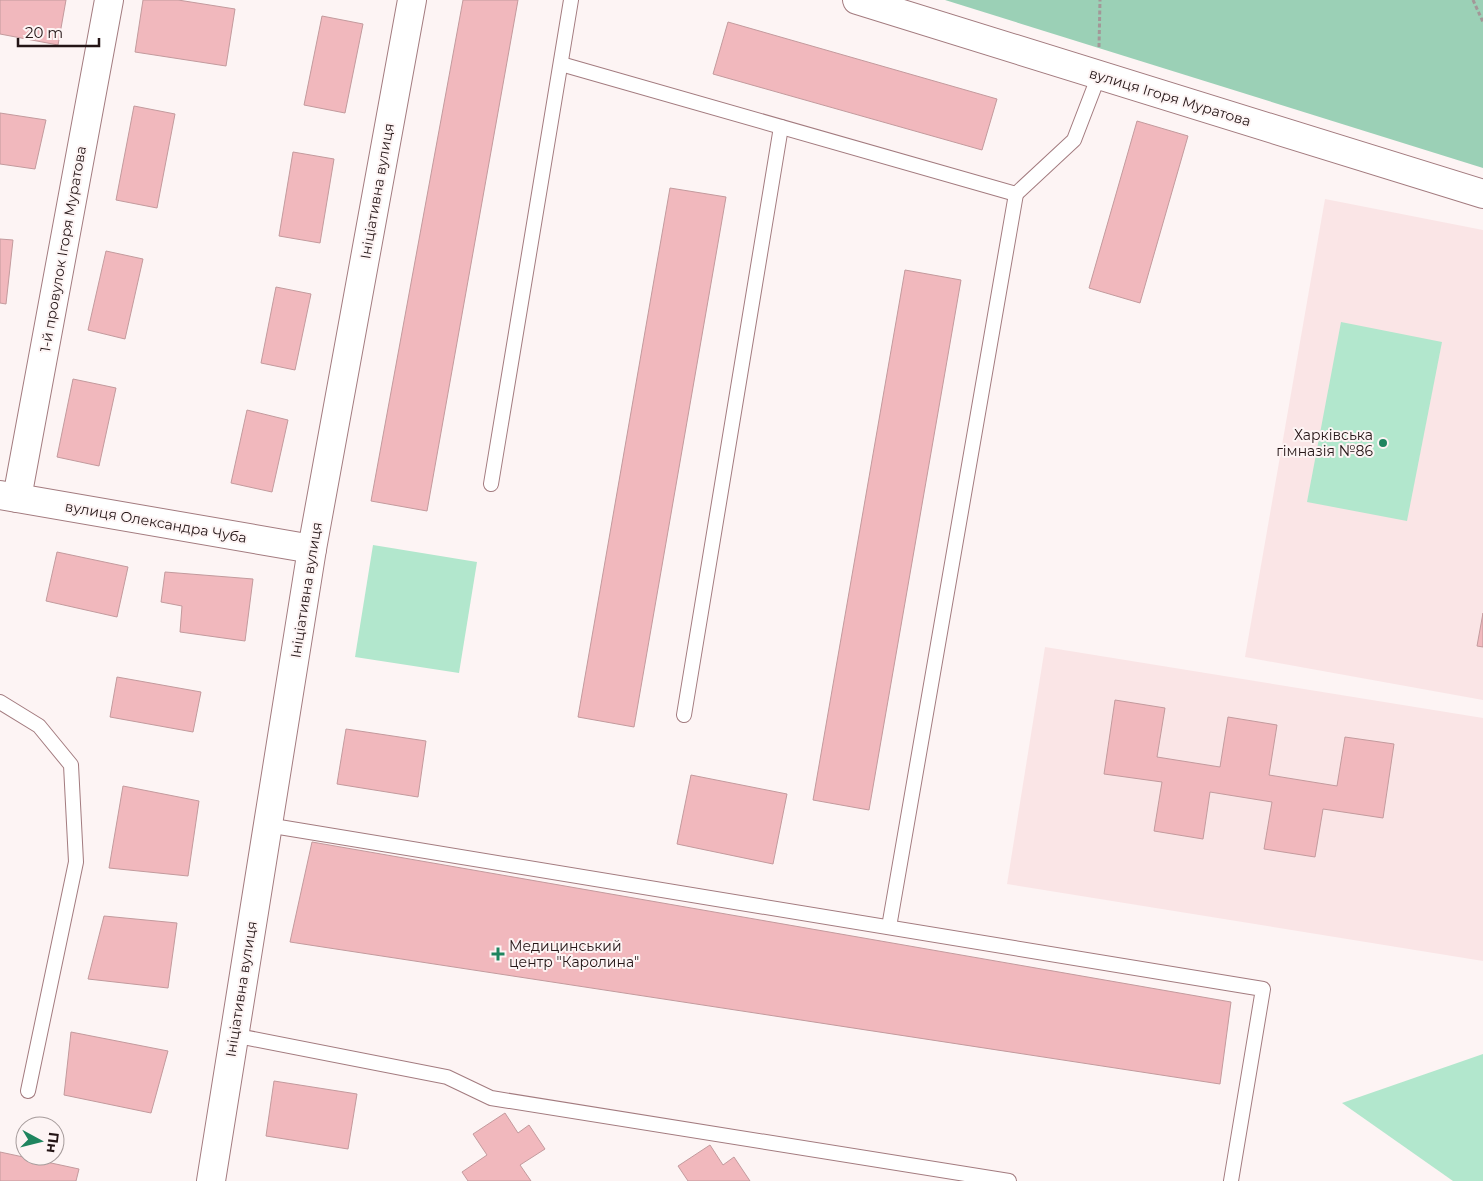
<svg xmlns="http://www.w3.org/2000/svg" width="1483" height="1181" viewBox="0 0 1483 1181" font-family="Montserrat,sans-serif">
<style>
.built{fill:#fae5e6}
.green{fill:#b2e7cd}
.forest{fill:#9bd0b6}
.building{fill:#f1b8bd;stroke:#c39a9d}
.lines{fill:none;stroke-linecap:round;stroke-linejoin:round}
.lane-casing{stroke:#a37b7f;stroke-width:16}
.street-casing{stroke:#a37b7f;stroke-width:30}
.path{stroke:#a39798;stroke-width:3;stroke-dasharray:4 2.5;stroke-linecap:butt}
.lane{stroke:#fff;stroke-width:14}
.street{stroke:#fff;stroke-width:28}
.poi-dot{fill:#1f855f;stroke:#fdf4f4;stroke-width:2}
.labels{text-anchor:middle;stroke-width:4;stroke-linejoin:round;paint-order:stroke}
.street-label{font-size:14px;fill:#241516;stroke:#fdf4f4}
.poi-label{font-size:14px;fill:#241516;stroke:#fdf4f4;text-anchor:end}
</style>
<rect width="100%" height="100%" fill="#fdf4f4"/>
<g class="built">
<polygon points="1325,199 1483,230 1483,700 1245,657"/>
<polygon points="1045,647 1483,718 1483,961 1007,884"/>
</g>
<g class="green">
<polygon points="1341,322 1442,342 1407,521 1307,502"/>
<polygon points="373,545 477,562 459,673 355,657"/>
<polygon points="1483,1054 1483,1181 1453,1181 1342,1103"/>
</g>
<polygon class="forest" points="945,0 1483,0 1483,168"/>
<g class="building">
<polygon points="0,0 66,0 58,45 0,34"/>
<polygon points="143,0 178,0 235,9 226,66 135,52"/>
<polygon points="463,0 518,0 427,511 371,501"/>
<polygon points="322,16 363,24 345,113 304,105"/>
<polygon points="728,22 997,99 982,150 713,74"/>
<polygon points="134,106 175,114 157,208 116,200"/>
<polygon points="0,113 46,120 35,169 0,164"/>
<polygon points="1137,121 1188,136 1140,303 1089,288"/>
<polygon points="293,152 334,159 320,243 279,236"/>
<polygon points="670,188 726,197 634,727 578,717"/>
<polygon points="0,239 13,240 6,304 0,303"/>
<polygon points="106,251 143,259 125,339 88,330"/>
<polygon points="905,270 961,280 869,810 813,800"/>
<polygon points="276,287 311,294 295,370 261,363"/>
<polygon points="73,379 116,388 99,466 57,457"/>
<polygon points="247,410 288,420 272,492 231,483"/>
<polygon points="57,552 128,567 117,617 46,601"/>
<polygon points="165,572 253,579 245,641 180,632 182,606 161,602"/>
<polygon points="1483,613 1483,647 1477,646"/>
<polygon points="117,677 201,692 193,732 110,717"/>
<polygon points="1115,700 1165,708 1157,757 1220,767 1228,717 1277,725 1269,775 1337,786 1345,737 1394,744 1383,818 1323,809 1315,857 1264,849 1272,802 1210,792 1203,839 1154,831 1162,782 1104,774"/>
<polygon points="346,729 426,741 418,797 337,784"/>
<polygon points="691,775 787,794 773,864 677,844"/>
<polygon points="123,786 199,801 188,876 109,868"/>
<polygon points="312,842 1231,1002 1220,1084 290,942"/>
<polygon points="104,916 177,923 168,988 88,979"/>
<polygon points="71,1032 168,1051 151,1113 64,1095"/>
<polygon points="274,1081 357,1094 348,1149 266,1136"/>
<polygon points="505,1113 518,1133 529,1125 545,1149 520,1165 531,1181 468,1181 462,1172 487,1155 473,1134"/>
<polygon points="710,1145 723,1165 734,1157 750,1181 688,1181 678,1166"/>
<polygon points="0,1152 79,1169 76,1181 0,1181"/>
</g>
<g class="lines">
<defs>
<g id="lane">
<polyline points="561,64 1016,194 1074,140 1099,75"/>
<polyline points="491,484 571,0"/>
<polyline points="0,702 39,726 71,765 76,862 28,1091"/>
<polyline points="684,715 781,127"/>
<polyline points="267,825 1263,989 1231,1181"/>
<polyline points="889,927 1016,194"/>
<polyline points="233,1035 447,1077 491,1098 1009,1181"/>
</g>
<g id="street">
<polyline points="857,0 1483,194"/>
<polyline points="0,495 312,549"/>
<polyline points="17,498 109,0"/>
<polyline points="211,1181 312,549 412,0"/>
</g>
</defs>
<use href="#lane" class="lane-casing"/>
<use href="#street" class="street-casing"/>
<g class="path">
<polyline points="1473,0 1483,22"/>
<polyline points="1099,47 1100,0"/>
</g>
<use href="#lane" class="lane"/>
<use href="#street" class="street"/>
</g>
<g class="poi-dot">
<circle cx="1383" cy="443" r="5"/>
<path d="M495.5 946.5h5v5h5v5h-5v5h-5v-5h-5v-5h5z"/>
</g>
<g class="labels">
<g class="street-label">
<text transform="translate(1170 97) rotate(17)" y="5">вулиця Ігоря Муратова</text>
<text transform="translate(377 191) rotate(-80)" y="5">Ініціативна вулиця</text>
<text transform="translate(63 249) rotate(-80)" y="5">1-й провулок Ігоря Муратова</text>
<text transform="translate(156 522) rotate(10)" y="5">вулиця Олександра Чуба</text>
<text transform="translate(306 590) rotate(-81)" y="5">Ініціативна вулиця</text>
<text transform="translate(241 989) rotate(-81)" y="5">Ініціативна вулиця</text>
</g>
<g class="poi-label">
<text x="1373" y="440">Харківська<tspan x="1373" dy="16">гімназія №86</tspan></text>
<text x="509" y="951" text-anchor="start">Медицинський<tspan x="509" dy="16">центр "Каролина"</tspan></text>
</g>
</g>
<g transform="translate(40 1141) rotate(97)"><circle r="24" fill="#fdf4f4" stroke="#a69b9b"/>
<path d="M0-4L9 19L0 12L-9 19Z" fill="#1f855f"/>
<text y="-8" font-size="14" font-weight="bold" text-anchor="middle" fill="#241516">Пн</text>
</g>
<path d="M18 38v8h81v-8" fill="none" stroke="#241516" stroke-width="2.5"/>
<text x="25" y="38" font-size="15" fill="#241516" stroke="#fdf4f4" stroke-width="4" paint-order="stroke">20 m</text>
</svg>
